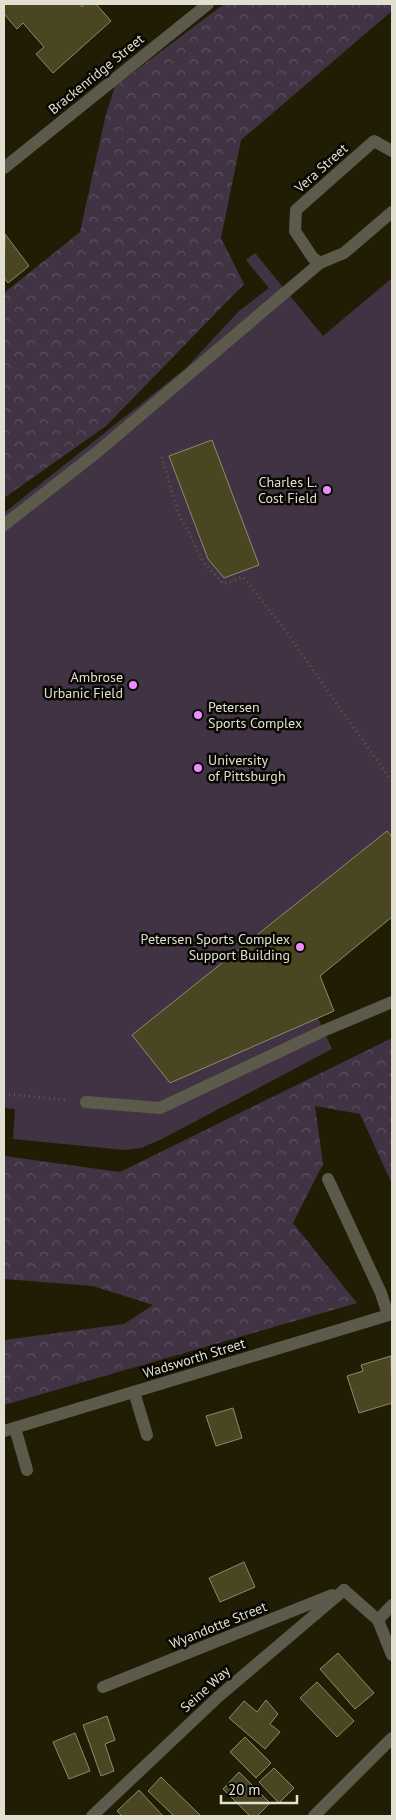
<svg xmlns="http://www.w3.org/2000/svg" width="396" height="1820" viewBox="0 0 396 1820" font-family="'PT Sans',sans-serif">
<style>
.forest{fill:url(#forest-crowns)}
.garden{fill:#413344}
.building{fill:#4a4621;stroke:#8d8a6e}
.lines{fill:none;stroke-linecap:round;stroke-linejoin:round}
.path{stroke:#5d5b45;stroke-width:3;stroke-dasharray:1 4;stroke-linecap:butt}
.minor{stroke:#5c5a4b;stroke-width:12}
.poi-dot{fill:#ea8dfd;stroke:#080701;stroke-width:2}
.labels{text-anchor:middle;stroke-width:5;stroke-linejoin:round;paint-order:stroke}
.street-label{font-size:14px;fill:#e0dfd0;stroke:#080701}
.poi-label{font-size:14px;fill:#e0dfd0;stroke:#080701;text-anchor:end}
</style>
<defs>
<pattern id="forest-crowns" width="20" height="18" patternUnits="userSpaceOnUse" patternTransform="scale(1.25)"><rect width="20" height="18" fill="#413344"/><path d="M2 6a3 3 0 1 1 6 0M12 15a3 3 0 1 1 6 0" fill="none" stroke="#5c505e"/></pattern>
</defs>
<rect width="100%" height="100%" fill="#201d04"/>
<g class="forest">
<polygon points="224,4 392,4 392,11 241,140 221,238 244,284 106,426 4,498 4,293 80,232 106,114 115,86"/>
<polygon points="392,1038 392,1184 360,1114 315,1106 323,1164 293,1223 357,1303 4,1405 4,1340 124,1324 153,1305 93,1286 4,1279 4,1156 120,1172"/>
</g>
<polygon class="garden" points="255,253 323,336 392,278 392,917 320,976 334,1011 318,1018 332,1049 162,1139 141,1148 124,1150 13,1139 15,1109 4,1108 4,513 186,368 239,311 269,288 246,260"/>
<g class="building">
<polygon points="4,4 80,4 82,7 85,4 96,4 111,21 53,73 36,54 44,47 23,23 17,29 4,14"/>
<polygon points="5,234 29,266 8,283 4,278"/>
<polygon points="212,440 259,565 224,578 208,559 169,456"/>
<polygon points="387,831 392,837 392,917 320,976 334,1011 170,1083 132,1035"/>
<polygon points="391,1356 392,1403 359,1413 347,1376 363,1371 361,1365"/>
<polygon points="233,1408 242,1438 216,1446 206,1416"/>
<polygon points="244,1562 255,1587 220,1602 209,1578"/>
<polygon points="338,1653 374,1693 355,1709 320,1669"/>
<polygon points="317,1682 354,1721 337,1737 300,1698"/>
<polygon points="266,1700 278,1714 270,1724 280,1732 265,1749 229,1718 244,1701 257,1712"/>
<polygon points="107,1716 115,1740 105,1744 114,1771 101,1776 83,1725"/>
<polygon points="75,1733 90,1771 69,1779 53,1742"/>
<polygon points="245,1737 271,1763 256,1778 230,1752"/>
<polygon points="274,1768 294,1788 279,1803 259,1782"/>
<polygon points="239,1772 270,1803 257,1816 250,1816 223,1789"/>
<polygon points="161,1777 201,1816 174,1816 148,1791"/>
<polygon points="139,1790 163,1816 122,1816 117,1811"/>
</g>
<g class="lines">
<g class="path">
<polyline points="162,457 178,512 204,563 224,584 243,577 285,630 392,782"/>
<polyline points="4,1094 68,1100"/>
</g>
<g class="minor">
<polyline points="392,151 374,141 296,210 295,231 313,258 320,263 344,253 392,212"/>
<polyline points="4,168 208,4"/>
<polyline points="4,525 96,453 320,263"/>
<polyline points="86,1102 160,1108 323,1031 392,1002"/>
<polyline points="328,1179 381,1293 388,1315"/>
<polyline points="134,1392 147,1435"/>
<polyline points="15,1428 27,1470"/>
<polyline points="4,1431 392,1314"/>
<polyline points="344,1590 378,1620 392,1655"/>
<polyline points="378,1620 392,1605"/>
<polyline points="103,1687 332,1595"/>
<polyline points="92,1816 218,1697 344,1590"/>
<polyline points="314,1816 392,1738"/>
</g>
</g>
<g class="poi-dot">
<circle cx="327" cy="490" r="5"/>
<circle cx="133" cy="685" r="5"/>
<circle cx="198" cy="715" r="5"/>
<circle cx="198" cy="768" r="5"/>
<circle cx="300" cy="947" r="5"/>
</g>
<g class="labels">
<g class="street-label">
<text transform="translate(96 74) rotate(-39)" y="5">Brackenridge Street</text>
<text transform="translate(321 168) rotate(-42)" y="5">Vera Street</text>
<text transform="translate(194 1358) rotate(-17)" y="5">Wadsworth Street</text>
<text transform="translate(218 1625) rotate(-22)" y="5">Wyandotte Street</text>
<text transform="translate(205 1689) rotate(-42)" y="5">Seine Way</text>
</g>
<g class="poi-label">
<text x="317" y="487">Charles L.<tspan x="317" dy="16">Cost Field</tspan></text>
<text x="123" y="682">Ambrose<tspan x="123" dy="16">Urbanic Field</tspan></text>
<text x="208" y="712" text-anchor="start">Petersen<tspan x="208" dy="16">Sports Complex</tspan></text>
<text x="208" y="765" text-anchor="start">University<tspan x="208" dy="16">of Pittsburgh</tspan></text>
<text x="290" y="944">Petersen Sports Complex<tspan x="290" dy="16">Support Building</tspan></text>
</g>
</g>
<rect width="396" height="1820" fill="none" stroke="#e0dfd0" stroke-width="10"/>
<path d="M221 1795v8h76v-8" fill="none" stroke="#e0dfd0" stroke-width="2.5"/>
<text x="228" y="1795" font-size="15" fill="#e0dfd0" stroke="#080701" stroke-width="4" paint-order="stroke">20 m</text>
</svg>
